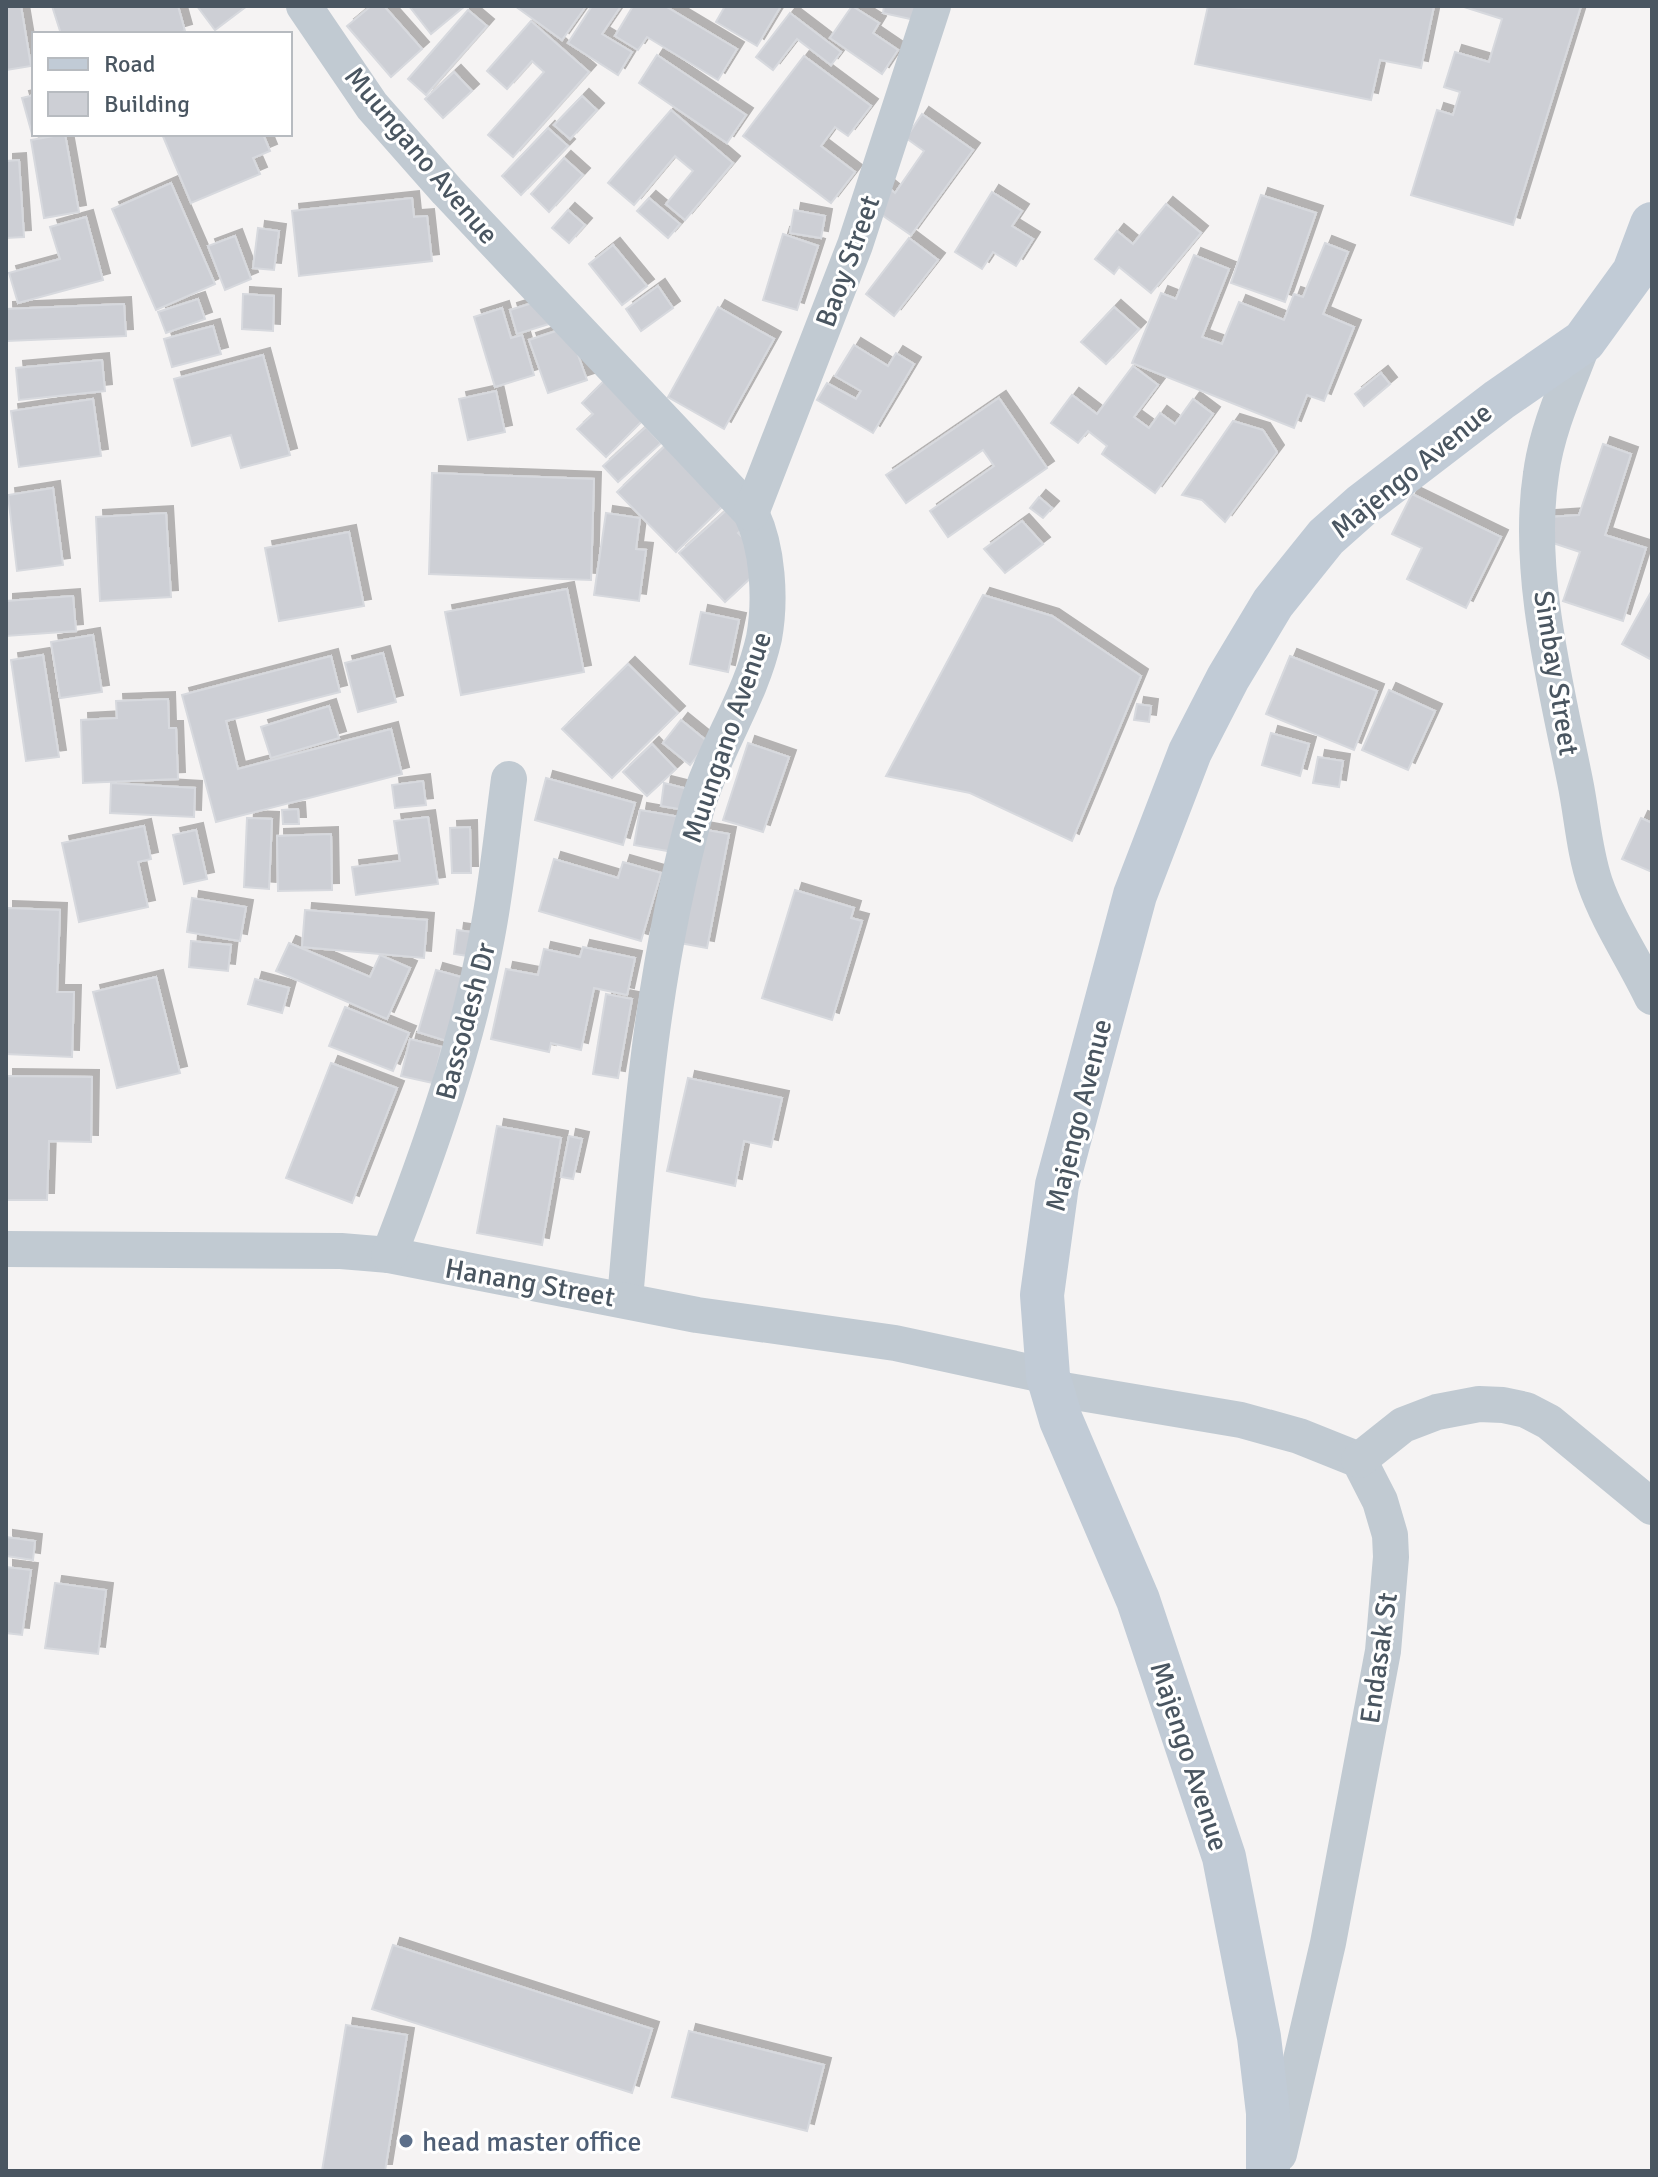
<svg xmlns="http://www.w3.org/2000/svg" width="1658" height="2177" viewBox="0 0 1658 2177" font-family="Signika,sans-serif">
<style>
.building{fill:#cdcfd5;stroke:#d7d9de;stroke-width:2;filter:url(#shadow)}
.lines{fill:none;stroke-linecap:round;stroke-linejoin:round}
.street{stroke:#c1cad2;stroke-width:36}
.secondary{stroke:#c1cbd6;stroke-width:44}
.service-dot{fill:#5c6f8a;stroke:#fff;stroke-width:3}
.labels{text-anchor:middle;stroke-width:6;stroke-linejoin:round;paint-order:stroke}
.street-label{font-size:28px;fill:#4a5661;stroke:#fff}
.service-label{font-size:28px;fill:#4e5e75;stroke:#fff;text-anchor:start}
</style>
<defs>
<filter id="shadow"><feDropShadow dx="7" dy="-7" stdDeviation="0" flood-color="#0004"/></filter>
</defs>
<rect width="100%" height="100%" fill="#f5f3f3"/>
<g class="building">
<polygon points="6,6 21,6 31,66 6,70"/>
<polygon points="52,6 178,6 185,31 175,34 61,34"/>
<polygon points="197,6 247,6 215,30"/>
<polygon points="371,6 384,6 422,49 391,77 347,26"/>
<polygon points="409,6 465,6 431,34"/>
<polygon points="515,6 586,6 562,40"/>
<polygon points="592,6 621,6 602,34 632,52 618,75 568,43"/>
<polygon points="633,6 665,6 737,49 718,80 647,37 638,50 615,36"/>
<polygon points="725,6 781,6 757,46 716,22"/>
<polygon points="852,6 879,23 873,33 898,50 882,74 830,38"/>
<polygon points="884,6 918,6 915,20 883,13"/>
<polygon points="1208,6 1245,8 1434,6 1421,68 1380,60 1371,100 1195,64"/>
<polygon points="1581,6 1513,225 1411,195 1437,110 1453,115 1460,92 1444,87 1455,52 1489,62 1502,19 1461,6"/>
<polygon points="468,10 487,26 426,95 408,79"/>
<polygon points="790,13 841,52 831,65 797,39 773,70 756,57"/>
<polygon points="531,21 589,72 513,157 488,135 544,72 532,61 507,89 487,71"/>
<polygon points="657,55 746,115 727,143 639,83"/>
<polygon points="804,56 871,106 848,136 835,127 821,146 855,172 831,203 743,136"/>
<polygon points="454,72 472,91 443,118 425,99"/>
<polygon points="34,95 34,134 32,134 22,98"/>
<polygon points="582,96 597,110 570,139 554,125"/>
<polygon points="671,110 733,163 685,220 666,204 693,171 675,156 634,205 608,183"/>
<polygon points="922,114 973,150 911,235 869,206 885,185 895,193 924,151 906,138"/>
<polygon points="548,128 568,146 521,195 502,176"/>
<polygon points="65,134 79,212 44,218 31,140"/>
<polygon points="162,134 263,134 270,151 253,158 260,174 191,203"/>
<polygon points="564,158 583,175 549,212 531,194"/>
<polygon points="19,160 24,237 6,238 6,161"/>
<polygon points="171,183 215,284 156,310 112,209"/>
<polygon points="992,192 1022,211 1012,226 1033,239 1016,266 993,252 982,269 955,252"/>
<polygon points="1261,195 1316,213 1285,302 1231,283"/>
<polygon points="412,198 414,217 427,216 432,261 299,276 292,211"/>
<polygon points="649,198 680,224 668,238 637,211"/>
<polygon points="1166,204 1201,233 1151,293 1119,267 1114,274 1095,259 1117,231 1133,244"/>
<polygon points="568,210 585,225 569,243 552,228"/>
<polygon points="794,210 825,216 821,238 790,233"/>
<polygon points="86,217 103,280 18,303 9,273 60,259 50,227"/>
<polygon points="258,228 279,231 274,270 253,268"/>
<polygon points="783,234 818,246 797,310 763,300"/>
<polygon points="235,236 251,279 225,290 208,246"/>
<polygon points="909,238 938,260 894,316 866,294"/>
<polygon points="1325,243 1348,252 1323,314 1354,327 1324,401 1307,395 1294,428 1132,363 1161,293 1176,299 1194,255 1229,269 1202,337 1222,344 1239,302 1284,320 1294,294 1303,297"/>
<polygon points="613,245 647,286 622,305 589,264"/>
<polygon points="658,286 673,308 641,331 626,309"/>
<polygon points="243,294 274,296 273,331 242,329"/>
<polygon points="198,299 205,319 166,333 158,312"/>
<polygon points="545,299 552,323 517,334 510,310"/>
<polygon points="124,304 126,336 7,341 6,309"/>
<polygon points="718,307 774,339 724,429 668,397"/>
<polygon points="1114,307 1139,329 1106,364 1081,342"/>
<polygon points="502,308 511,338 522,335 534,375 495,387 474,317"/>
<polygon points="213,326 221,354 172,367 164,339"/>
<polygon points="568,327 587,380 548,393 529,340"/>
<polygon points="854,345 888,366 896,353 914,364 873,433 817,400 827,383 856,399 861,391 835,376"/>
<polygon points="263,355 290,455 241,468 231,435 192,446 174,379"/>
<polygon points="102,360 105,391 19,400 16,368"/>
<polygon points="1133,366 1158,385 1134,417 1149,428 1160,413 1175,424 1193,399 1213,414 1155,493 1102,454 1107,446 1088,431 1078,443 1051,423 1072,395 1097,414"/>
<polygon points="1381,373 1390,384 1364,406 1355,394"/>
<polygon points="608,377 647,416 606,457 577,429 593,414 582,403"/>
<polygon points="496,391 505,432 468,440 459,399"/>
<polygon points="999,398 1047,468 948,537 930,511 994,466 983,450 906,503 886,475"/>
<polygon points="93,399 101,456 19,467 11,411"/>
<polygon points="1233,421 1263,430 1277,452 1225,522 1202,500 1182,495"/>
<polygon points="646,427 661,443 618,482 603,466"/>
<polygon points="667,444 726,503 676,552 617,492"/>
<polygon points="1603,444 1631,454 1605,535 1646,548 1623,621 1563,601 1580,552 1547,541 1549,517 1579,515"/>
<polygon points="432,473 594,479 591,580 429,574"/>
<polygon points="53,488 63,565 17,571 8,495"/>
<polygon points="1412,494 1501,537 1466,608 1407,579 1422,548 1392,534"/>
<polygon points="1039,497 1052,508 1043,518 1030,508"/>
<polygon points="730,507 747,525 738,533 757,552 757,572 725,602 679,553"/>
<polygon points="166,513 171,597 100,601 96,517"/>
<polygon points="606,513 640,518 636,549 646,550 639,601 594,595"/>
<polygon points="1022,521 1043,544 1005,573 984,549"/>
<polygon points="349,532 364,606 279,621 265,548"/>
<polygon points="567,589 584,672 461,695 445,612"/>
<polygon points="1652,590 1652,660 1622,644"/>
<polygon points="983,595 1052,616 1141,676 1072,841 970,793 886,776"/>
<polygon points="73,596 76,631 6,636 6,601"/>
<polygon points="701,612 739,620 728,672 690,664"/>
<polygon points="93,635 102,692 60,698 51,642"/>
<polygon points="383,653 396,702 358,712 345,663"/>
<polygon points="43,655 59,757 26,761 11,660"/>
<polygon points="331,656 340,692 226,721 238,769 391,729 402,774 216,822 182,695"/>
<polygon points="1290,656 1377,691 1354,750 1266,714"/>
<polygon points="628,664 678,713 612,778 562,729"/>
<polygon points="1389,690 1435,711 1408,770 1362,750"/>
<polygon points="168,699 169,728 176,728 178,779 83,783 81,720 117,718 116,701"/>
<polygon points="1137,704 1151,706 1149,722 1134,720"/>
<polygon points="329,706 339,738 271,758 261,727"/>
<polygon points="681,720 708,742 690,765 663,743"/>
<polygon points="1271,733 1309,744 1300,776 1262,765"/>
<polygon points="748,743 789,757 763,832 723,820"/>
<polygon points="652,744 676,769 647,796 623,772"/>
<polygon points="1318,757 1343,761 1339,787 1313,783"/>
<polygon points="546,778 635,803 623,845 535,820"/>
<polygon points="423,781 426,805 395,808 392,785"/>
<polygon points="111,783 195,788 194,817 110,813"/>
<polygon points="664,783 688,789 685,810 661,806"/>
<polygon points="298,809 299,824 283,824 282,810"/>
<polygon points="640,810 680,817 673,852 634,845"/>
<polygon points="428,817 438,884 356,895 352,867 400,861 394,821"/>
<polygon points="247,818 272,819 269,889 244,887"/>
<polygon points="1641,818 1652,823 1652,872 1622,859"/>
<polygon points="144,826 151,859 138,862 148,907 79,922 62,843"/>
<polygon points="470,827 471,873 452,873 450,828"/>
<polygon points="696,828 729,834 707,948 674,942"/>
<polygon points="196,830 207,879 184,884 173,835"/>
<polygon points="331,834 332,890 278,891 277,836"/>
<polygon points="554,859 618,878 623,862 661,873 641,941 539,911"/>
<polygon points="795,890 854,908 851,918 862,921 832,1020 762,998"/>
<polygon points="192,898 246,907 240,941 187,932"/>
<polygon points="6,908 60,910 57,992 74,992 72,1057 6,1054"/>
<polygon points="305,910 427,920 424,958 302,947"/>
<polygon points="457,930 478,933 475,957 454,954"/>
<polygon points="191,941 231,945 228,971 189,967"/>
<polygon points="289,943 370,977 380,955 410,968 387,1019 276,971"/>
<polygon points="583,947 635,958 627,995 594,988 581,1050 551,1043 549,1052 491,1039 506,969 538,975 544,949 580,957"/>
<polygon points="436,970 468,979 450,1042 418,1032"/>
<polygon points="156,977 180,1073 117,1088 93,992"/>
<polygon points="255,979 289,988 282,1013 248,1004"/>
<polygon points="606,994 632,999 618,1078 593,1074"/>
<polygon points="345,1007 409,1033 393,1071 329,1046"/>
<polygon points="410,1039 442,1047 433,1083 401,1076"/>
<polygon points="331,1063 397,1088 352,1203 286,1178"/>
<polygon points="6,1076 92,1077 91,1142 49,1141 47,1200 6,1200"/>
<polygon points="688,1078 782,1098 771,1147 744,1141 735,1186 667,1171"/>
<polygon points="497,1126 561,1138 542,1245 477,1233"/>
<polygon points="569,1136 582,1139 573,1179 561,1177"/>
<polygon points="6,1537 35,1541 33,1560 6,1556"/>
<polygon points="6,1567 31,1570 22,1635 6,1633"/>
<polygon points="55,1583 106,1590 98,1654 45,1648"/>
<polygon points="393,1945 652,2029 632,2093 372,2009"/>
<polygon points="346,2025 407,2035 385,2171 322,2171"/>
<polygon points="689,2031 824,2065 807,2131 672,2097"/>
</g>
<g class="lines">
<g class="street">
<path d="M304 6 372 106 447 191 751 513C768 547 771 600 764 638 751 697 714 749 697 807 651 971 640 1130 625 1299"/>
<path d="M1584 341C1568 384 1547 428 1541 474 1526 571 1556 686 1575 781 1582 815 1584 851 1595 883 1609 923 1634 959 1652 997"/>
<polyline points="751,513 855,245 933,6"/>
<polyline points="6,1249 341,1251 389,1255 697,1315 895,1343 1048,1376"/>
<path d="M389 1255C429 1152 467 1045 487 936 497 884 502 831 509 779"/>
<polyline points="1051,1388 1241,1420 1299,1436 1359,1460 1380,1501 1390,1535 1391,1557 1383,1651 1328,1943 1279,2154"/>
<polyline points="1359,1460 1403,1425 1437,1412 1479,1404 1503,1405 1526,1410 1549,1422 1652,1507"/>
</g>
<polyline class="secondary" points="1268,2171 1268,2113 1259,2037 1224,1857 1138,1600 1061,1420 1048,1376 1042,1295 1057,1185 1135,895 1190,752 1228,678 1273,603 1326,537 1362,505 1499,400 1584,341 1634,272 1652,224"/>
</g>
<circle class="service-dot" cx="406" cy="2141" r="8"/>
<g class="labels">
<g class="street-label">
<text transform="translate(422 155) rotate(50)" y="10">Muungano Avenue</text>
<text transform="translate(847 261) rotate(-70)" y="10">Baoy Street</text>
<text transform="translate(1411 470) rotate(-39)" y="10">Majengo Avenue</text>
<text transform="translate(1557 673) rotate(81)" y="10">Simbay Street</text>
<text transform="translate(726 737) rotate(-71)" y="10">Muungano Avenue</text>
<text transform="translate(465 1021) rotate(-75)" y="10">Bassodesh Dr</text>
<text transform="translate(1078 1115) rotate(-76)" y="10">Majengo Avenue</text>
<text transform="translate(530 1282) rotate(10)" y="10">Hanang Street</text>
<text transform="translate(1378 1658) rotate(-82)" y="10">Endasak St</text>
<text transform="translate(1190 1756) rotate(72)" y="10">Majengo Avenue</text>
</g>
<g class="service-label">
<text x="422" y="2151">head master office</text>
</g>
</g>
<rect width="1658" height="2177" fill="none" stroke="#4a5661" stroke-width="16"/>
<rect x="32" y="32" width="260" height="104" fill="#ffffff" stroke="#b7bbc0" stroke-width="2"/>
<rect x="48" y="58" width="40" height="12" fill="#c1cbd6" stroke="#b7bbc0" stroke-width="2"/>
<text x="104" y="72" font-size="24" fill="#4a5661">Road</text>
<rect x="48" y="92" width="40" height="24" fill="#cdcfd5" stroke="#b7bbc0" stroke-width="2"/>
<text x="104" y="112" font-size="24" fill="#4a5661">Building</text>
</svg>
